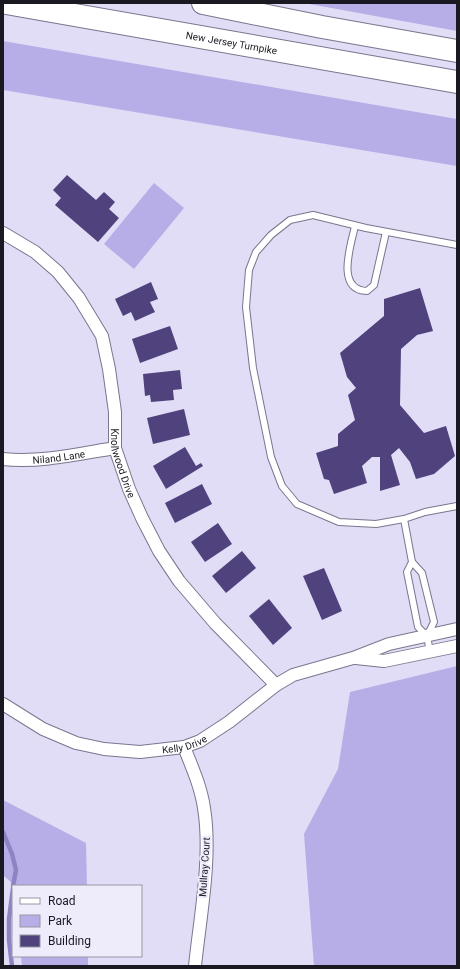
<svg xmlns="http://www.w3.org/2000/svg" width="460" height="969" viewBox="0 0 460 969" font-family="Roboto,sans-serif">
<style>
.green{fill:#b8aee7}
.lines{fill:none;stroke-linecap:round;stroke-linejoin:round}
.stream{stroke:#9083c3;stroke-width:4.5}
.building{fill:#50427d}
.lane-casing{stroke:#79768d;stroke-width:8}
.street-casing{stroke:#79768d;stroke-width:14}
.highway-casing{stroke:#79768d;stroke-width:24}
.lane{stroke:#fff;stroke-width:6}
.street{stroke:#fff;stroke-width:12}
.highway{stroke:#fff;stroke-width:22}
.labels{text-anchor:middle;stroke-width:4;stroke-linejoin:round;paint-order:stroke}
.street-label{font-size:10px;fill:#1a1922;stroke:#eeebfb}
</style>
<rect width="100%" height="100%" fill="#e1ddf7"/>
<g class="green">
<polygon points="304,3 457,3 457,31"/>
<polygon points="3,41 457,119 457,166 3,90"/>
<polygon points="154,183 184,208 134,269 104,244"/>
<polygon points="457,666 457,962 455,966 314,966 304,834 338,769 350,692"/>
<polygon points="3,800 86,843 87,886 15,886 3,875"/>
<polygon points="21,956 88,956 88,966 22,966"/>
</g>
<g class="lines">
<g class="stream">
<polyline points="3,832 12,854 16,870 13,886"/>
<polyline points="12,966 9,940 9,919 13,888"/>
</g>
</g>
<g class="building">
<polygon points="67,175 96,200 104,192 115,202 109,209 119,218 98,242 55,205 61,198 53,190"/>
<polygon points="151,282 158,299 150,302 155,312 135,321 131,312 123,316 115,299"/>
<polygon points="420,288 433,331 417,335 401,349 400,405 424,433 446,426 455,456 434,474 416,479 410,462 399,448 391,455 400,485 380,491 380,457 372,457 362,466 367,483 334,494 329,480 324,479 316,453 338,446 338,434 355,420 348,395 356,388 347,377 340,353 384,316 384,299"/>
<polygon points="170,326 178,349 140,363 132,339"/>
<polygon points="180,370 182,389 173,390 174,400 151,402 150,395 145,396 143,374"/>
<polygon points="184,409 190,435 153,444 147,418"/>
<polygon points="185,447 196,466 201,463 203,466 166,489 153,466"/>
<polygon points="202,484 212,504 175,523 165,503"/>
<polygon points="218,523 232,544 205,562 191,542"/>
<polygon points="242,551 256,568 226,593 212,576"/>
<polygon points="324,568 342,611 322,620 303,576"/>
<polygon points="269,599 292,628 273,645 249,616"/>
</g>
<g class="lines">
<defs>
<g id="lane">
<path d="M355 226C351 245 335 290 367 291L374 285 386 232"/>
<polyline points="404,519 376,524 339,522 297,504 282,486 271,457 253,368 246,307 249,270 256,252 271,235 290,220 313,215 366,228 457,245"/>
<polyline points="412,562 404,519 425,512 457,506"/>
<polyline points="427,636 434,622 422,573 412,562 407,572 418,627 427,636 430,652"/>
</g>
<g id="street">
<path id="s1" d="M3 233 35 252 58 272 79 298 102 336 109 369 115 412V448L129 489 142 518 159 551 179 581 215 623 276 685"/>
<path id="s2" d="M3 459C40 463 78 454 115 448"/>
<polyline points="356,658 384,661 457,646"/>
<path id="s3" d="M3 704 43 729 76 743 104 749 140 752 184 747 200 741 229 722 276 685 293 675 353 658 389 644 457 629"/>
<path d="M184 747C192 767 201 787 204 808 212 857 200 917 195 966"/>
</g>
<g id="highway">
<path id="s4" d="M6 3 457 82"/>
<polyline points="203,3 322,27 457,51"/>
</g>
</defs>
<use href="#lane" class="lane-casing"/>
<use href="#street" class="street-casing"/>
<use href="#highway" class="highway-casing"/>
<use href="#lane" class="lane"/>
<use href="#street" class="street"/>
<use href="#highway" class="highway"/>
</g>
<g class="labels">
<g class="street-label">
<text dy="4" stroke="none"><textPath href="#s4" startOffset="229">New Jersey Turnpike</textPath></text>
<text dy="4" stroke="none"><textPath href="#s2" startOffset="56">Niland Lane</textPath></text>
<text dy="4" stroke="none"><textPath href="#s1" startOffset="275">Knollwood Drive</textPath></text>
<text dy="4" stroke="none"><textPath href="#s3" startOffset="193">Kelly Drive</textPath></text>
<text transform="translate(204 867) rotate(-86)" y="4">Mullray Court</text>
</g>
</g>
<rect width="460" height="969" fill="none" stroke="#1a1922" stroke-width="8"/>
<rect x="12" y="885" width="130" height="72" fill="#eeebfb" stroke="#9997a4"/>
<rect x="20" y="898" width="20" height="6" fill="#ffffff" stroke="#9997a4"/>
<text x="48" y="905" font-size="12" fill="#1a1922">Road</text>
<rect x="20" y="915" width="20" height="12" fill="#b8aee7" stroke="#9997a4"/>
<text x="48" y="925" font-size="12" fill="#1a1922">Park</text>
<rect x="20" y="935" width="20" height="12" fill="#50427d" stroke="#9997a4"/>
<text x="48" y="945" font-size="12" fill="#1a1922">Building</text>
</svg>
